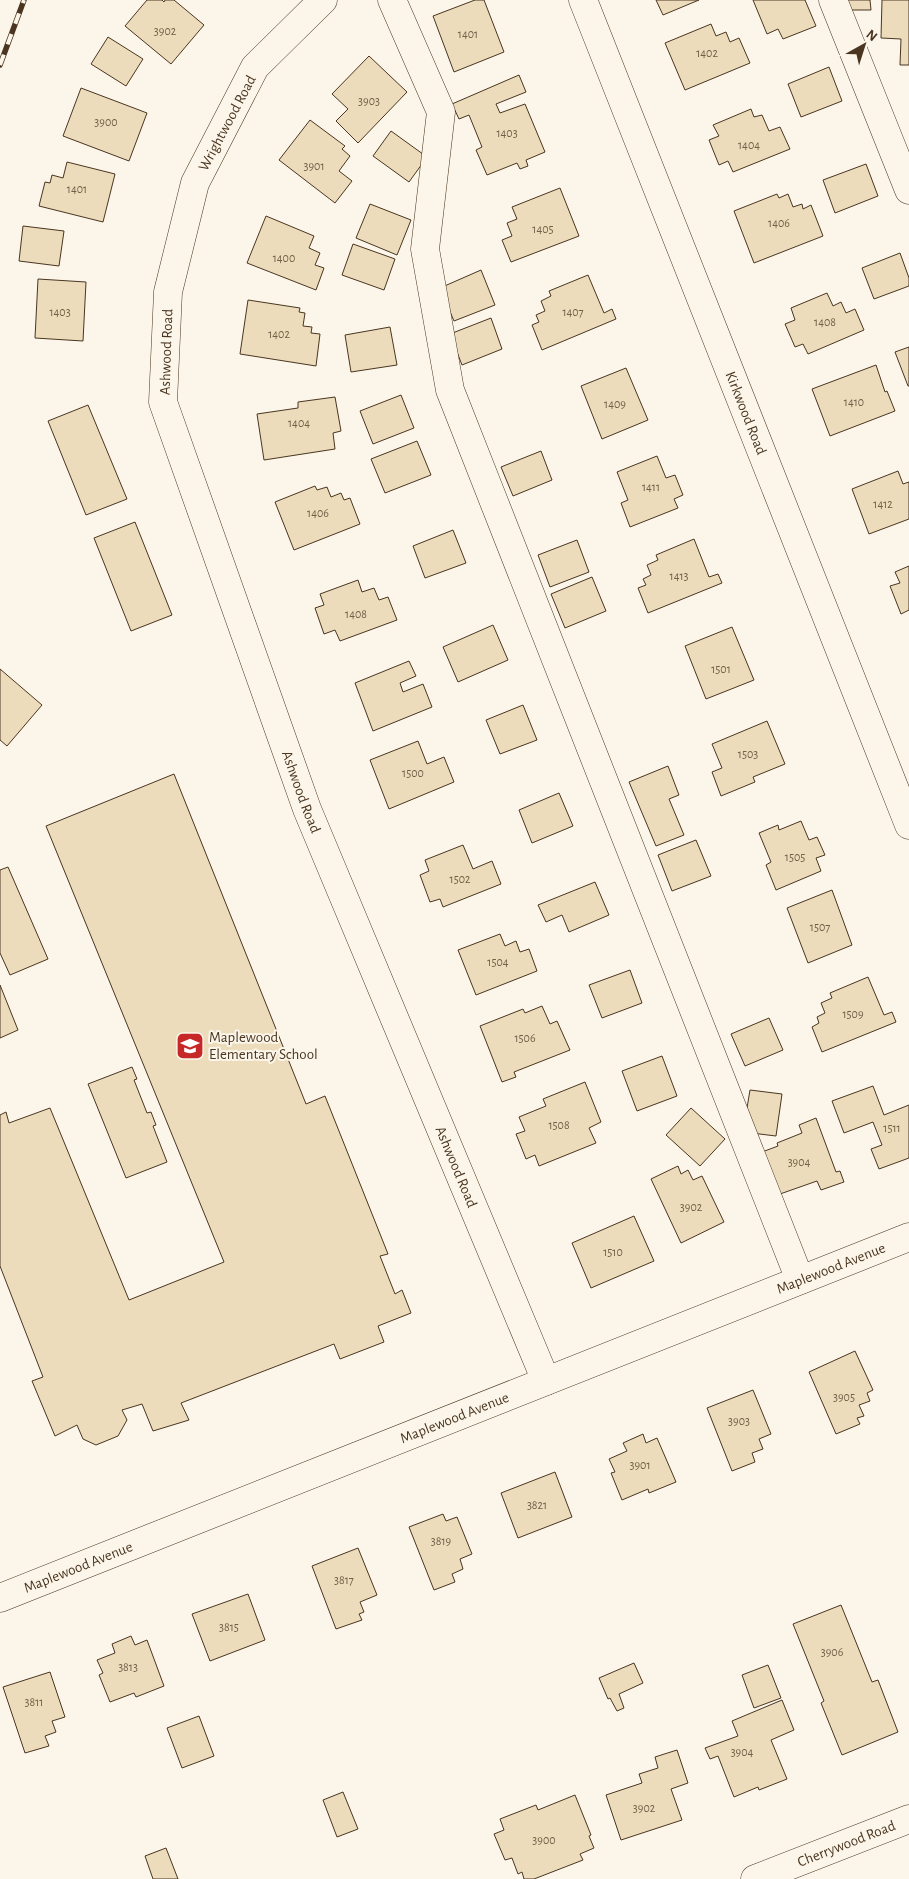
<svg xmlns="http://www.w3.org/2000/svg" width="909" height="1879" viewBox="0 0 909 1879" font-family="'Alegreya Sans',sans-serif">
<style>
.building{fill:#ecdcbc;stroke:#4a3520}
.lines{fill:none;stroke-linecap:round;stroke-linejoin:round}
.minor-casing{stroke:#4a3520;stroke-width:29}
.minor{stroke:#fbf6e9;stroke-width:28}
.rail-casing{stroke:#4a3520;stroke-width:5.5}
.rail{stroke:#fbf6e9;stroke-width:4;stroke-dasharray:11;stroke-linecap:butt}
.labels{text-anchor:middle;stroke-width:4;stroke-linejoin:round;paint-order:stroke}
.number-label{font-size:12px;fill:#725f47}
.street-label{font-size:15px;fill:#4a3520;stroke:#fbf6e9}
.poi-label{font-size:15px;fill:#4a3520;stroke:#fbf6e9;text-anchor:start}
</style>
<rect width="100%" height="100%" fill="#fbf6e9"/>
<g class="building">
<polygon points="147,0 162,0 164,2 165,0 174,0 204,25 171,64 125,26"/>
<polygon points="475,0 484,0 504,52 454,72 433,16"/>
<polygon points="656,0 699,0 663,15"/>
<polygon points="753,0 805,0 816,26 783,39 778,29 767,34"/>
<polygon points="840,0 870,0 871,10 840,10"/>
<polygon points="882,0 909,0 909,65 900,65 901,39 881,38"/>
<polygon points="711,24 716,36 726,32 730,42 739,38 750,63 685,90 665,43"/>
<polygon points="108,37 143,59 126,86 91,64"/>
<polygon points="369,56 407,92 358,143 336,121 348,109 332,94"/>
<polygon points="829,67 842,101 801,117 788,84"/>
<polygon points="519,75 526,92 496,104 500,113 525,104 545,152 526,160 528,166 520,169 517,163 487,175 476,150 482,147 469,115 459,119 452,104"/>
<polygon points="81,88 147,113 129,161 63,136"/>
<polygon points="751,109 754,117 762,115 769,131 780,127 790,149 733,172 728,161 719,165 709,140 719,136 713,125"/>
<polygon points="310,120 345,146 342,149 350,156 339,171 352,181 335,203 279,160"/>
<polygon points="391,131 427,157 409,182 373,156"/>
<polygon points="67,162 115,174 103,222 39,206 45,182 50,183 52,175 63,178"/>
<polygon points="866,164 878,196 835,213 823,180"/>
<polygon points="560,188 579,236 511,262 502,240 512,236 507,223 517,219 512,207"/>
<polygon points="777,194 779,198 788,194 793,207 802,204 803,209 811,205 823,236 754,263 734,211"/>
<polygon points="370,204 411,220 397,255 356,238"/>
<polygon points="266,216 314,236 309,248 320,253 315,265 324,268 316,290 247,263"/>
<polygon points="23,226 64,231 59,266 19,261"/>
<polygon points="353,244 395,259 384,290 342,275"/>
<polygon points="900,253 909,278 909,286 874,299 862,268"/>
<polygon points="481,270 495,305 454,321 440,288"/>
<polygon points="588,275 604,313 612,309 616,319 542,350 532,325 539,322 536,315 545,311 541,301 551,296 549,291"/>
<polygon points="38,279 86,282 83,341 35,338"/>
<polygon points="827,293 833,306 841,302 846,313 855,309 864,330 808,354 803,344 795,347 785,324 795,320 791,308"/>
<polygon points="248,300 300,308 299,312 305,313 303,326 312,327 311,333 320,334 316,366 240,354"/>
<polygon points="491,318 502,349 462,365 450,334"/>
<polygon points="390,327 397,365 351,372 345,335"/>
<polygon points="909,347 909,386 908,386 895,352"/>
<polygon points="876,365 885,392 887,391 895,411 830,436 812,389"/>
<polygon points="626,368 648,420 602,439 581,386"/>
<polygon points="401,395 414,428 373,444 360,411"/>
<polygon points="335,397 341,431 333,433 335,449 264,460 257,414 298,408 298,402"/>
<polygon points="88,405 127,499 86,515 48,421"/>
<polygon points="417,441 431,475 385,493 371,459"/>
<polygon points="541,451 552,480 513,496 501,467"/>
<polygon points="657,456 666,478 675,475 683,495 674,499 678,508 630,527 621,503 628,500 617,472"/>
<polygon points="898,471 903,484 909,482 909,519 869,534 852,489"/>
<polygon points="315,486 317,490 327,487 331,497 341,493 344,500 350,498 360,524 294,550 275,502"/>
<polygon points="135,522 172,615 131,631 94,538"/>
<polygon points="453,530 466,563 425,578 413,546"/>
<polygon points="694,539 709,577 718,574 722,583 648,613 638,588 646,585 643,579 651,575 647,565 658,560 656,555"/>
<polygon points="577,540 589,572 550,587 538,555"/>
<polygon points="909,566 909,610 901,614 890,586 900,583 895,572"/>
<polygon points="592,577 606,611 565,628 551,594"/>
<polygon points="358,580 362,592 374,588 379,600 388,597 397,620 340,641 335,630 324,634 315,608 324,605 320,594"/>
<polygon points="493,625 508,660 458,682 443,647"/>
<polygon points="732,627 754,680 706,699 685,646"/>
<polygon points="409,661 416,676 400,683 403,692 423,684 432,707 373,731 355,683"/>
<polygon points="0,669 42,705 7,746 0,740"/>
<polygon points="523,705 537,740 500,754 486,720"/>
<polygon points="767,721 785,764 753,777 755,782 721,796 712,772 722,768 712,744"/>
<polygon points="418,741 427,764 444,757 454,782 389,809 370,760"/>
<polygon points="668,766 679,795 669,799 684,835 656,846 629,782"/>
<polygon points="174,774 306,1104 325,1096 388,1254 380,1256 395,1294 402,1290 411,1313 378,1326 384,1342 340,1359 334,1344 181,1403 189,1420 153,1431 142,1404 122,1410 127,1420 118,1436 96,1445 83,1439 77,1425 55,1436 32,1381 43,1377 0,1266 0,1115 6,1112 9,1123 50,1108 129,1300 224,1262 46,826"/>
<polygon points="559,793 573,826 532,843 519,810"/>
<polygon points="801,821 809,840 817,837 825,855 816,858 821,871 776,890 766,865 771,862 759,833 778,825 779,830"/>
<polygon points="696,840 711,876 672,891 658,855"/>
<polygon points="463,845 473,869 492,861 501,884 443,907 440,899 430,902 420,875 429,871 425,860"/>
<polygon points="8,867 48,959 10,975 0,953 0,870"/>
<polygon points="595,882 609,915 569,932 562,915 546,922 538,905"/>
<polygon points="832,890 852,945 808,963 787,908"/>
<polygon points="500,934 505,946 516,941 520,952 529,949 537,971 476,995 458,950"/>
<polygon points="630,970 642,1003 602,1018 589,985"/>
<polygon points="868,977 884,1015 892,1012 896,1022 822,1052 812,1027 819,1023 817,1017 825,1013 821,1003 832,998 830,993"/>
<polygon points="0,985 18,1030 0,1038"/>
<polygon points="542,1006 550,1024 557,1021 570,1050 514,1072 516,1077 502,1082 480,1026 523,1009 525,1013"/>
<polygon points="769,1018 783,1050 745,1066 731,1034"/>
<polygon points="662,1056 677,1096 637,1111 622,1071"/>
<polygon points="132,1067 137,1079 134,1080 147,1113 151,1112 156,1125 153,1126 167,1162 126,1178 88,1084"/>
<polygon points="585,1082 601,1122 589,1128 596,1143 539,1166 535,1155 526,1159 516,1134 525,1131 519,1117 546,1106 543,1099"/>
<polygon points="873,1086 884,1115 909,1105 909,1158 879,1169 871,1149 882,1145 873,1122 844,1133 832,1101"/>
<polygon points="750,1090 782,1094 776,1136 743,1132"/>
<polygon points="691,1108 725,1139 700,1166 666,1135"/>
<polygon points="816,1118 836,1172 840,1171 844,1182 821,1190 817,1181 780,1194 762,1152 778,1146 777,1143 802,1133 799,1125"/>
<polygon points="678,1166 681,1174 688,1170 693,1180 702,1176 724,1222 681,1243 651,1179"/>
<polygon points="634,1216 654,1261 591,1288 572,1243"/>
<polygon points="855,1351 873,1390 867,1393 870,1401 859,1405 864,1416 857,1418 860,1424 836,1434 809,1372"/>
<polygon points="753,1390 771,1434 759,1439 763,1449 752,1453 755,1462 732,1471 707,1408"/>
<polygon points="643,1434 646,1443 657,1438 676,1482 649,1493 648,1489 622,1500 611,1473 615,1472 609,1459 627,1451 623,1443"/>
<polygon points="555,1472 572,1517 518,1538 501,1493"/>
<polygon points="443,1514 446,1521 457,1517 472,1554 460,1559 463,1569 452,1574 455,1582 434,1590 409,1527"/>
<polygon points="358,1548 377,1595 360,1602 364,1612 359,1614 362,1620 336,1629 312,1566"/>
<polygon points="248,1594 265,1640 210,1661 192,1614"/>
<polygon points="841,1605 872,1682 878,1680 898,1732 842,1755 821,1703 824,1701 793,1624"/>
<polygon points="131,1636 135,1645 147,1640 164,1686 136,1697 134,1693 110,1702 99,1675 103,1673 97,1660 115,1653 112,1644"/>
<polygon points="634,1663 643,1683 619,1694 624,1708 617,1711 610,1698 608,1699 599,1678"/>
<polygon points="768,1665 781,1698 754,1708 742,1675"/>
<polygon points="50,1672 65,1717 52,1721 56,1732 45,1736 49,1746 25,1753 3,1687"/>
<polygon points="782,1700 794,1730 771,1740 787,1779 759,1790 758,1787 734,1797 718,1756 710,1759 705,1748 738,1736 732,1721"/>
<polygon points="199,1716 214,1756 182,1768 167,1728"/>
<polygon points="677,1750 688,1783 671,1789 682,1820 621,1840 606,1795 642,1783 639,1774 658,1768 655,1757"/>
<polygon points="343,1792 358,1829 337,1837 323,1800"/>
<polygon points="575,1795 591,1835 589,1836 594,1848 580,1854 583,1860 534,1879 524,1879 522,1872 518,1874 512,1858 505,1860 494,1834 504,1830 500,1819 536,1805 538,1810"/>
<polygon points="166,1848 178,1879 153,1879 145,1856"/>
</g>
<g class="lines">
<defs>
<g id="minor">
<path id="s1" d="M323 0 255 67 195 183 168 292 163 402 307 809 546 1381"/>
<polyline points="392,0 441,112 425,249 450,390 800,1280"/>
<path id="s2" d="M583 0 909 825"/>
<polyline points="833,0 909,190"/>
<path id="s3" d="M0 1598 909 1237"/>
<path id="s4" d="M755 1879 909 1819"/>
</g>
</defs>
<use href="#minor" class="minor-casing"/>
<use href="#minor" class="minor"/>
<defs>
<polyline id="rail" points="0,65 24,0"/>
</defs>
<use href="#rail" class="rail-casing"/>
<use href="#rail" class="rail"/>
</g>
<defs>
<symbol id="school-square" viewBox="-11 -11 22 22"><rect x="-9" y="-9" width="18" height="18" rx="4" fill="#c62828" stroke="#fbf6e9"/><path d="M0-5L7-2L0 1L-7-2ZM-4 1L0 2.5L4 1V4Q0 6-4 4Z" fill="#fff"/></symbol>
</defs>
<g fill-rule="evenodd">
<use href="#school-square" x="174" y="1030" width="32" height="32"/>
</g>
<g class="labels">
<g class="number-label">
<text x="165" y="35">3902</text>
<text x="468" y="38">1401</text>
<text x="707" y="57">1402</text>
<text x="369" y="105">3903</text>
<text x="106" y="126">3900</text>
<text x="507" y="137">1403</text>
<text x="749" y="149">1404</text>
<text x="314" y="170">3901</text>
<text x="77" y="193">1401</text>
<text x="779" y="227">1406</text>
<text x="543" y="233">1405</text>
<text x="284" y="262">1400</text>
<text x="60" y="316">1403</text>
<text x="573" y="316">1407</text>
<text x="825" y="326">1408</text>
<text x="279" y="338">1402</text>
<text x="854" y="406">1410</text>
<text x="615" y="408">1409</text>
<text x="299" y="427">1404</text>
<text x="651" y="491">1411</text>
<text x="883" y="508">1412</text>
<text x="318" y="517">1406</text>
<text x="679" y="580">1413</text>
<text x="356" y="618">1408</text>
<text x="721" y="673">1501</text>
<text x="748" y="758">1503</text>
<text x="413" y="777">1500</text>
<text x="795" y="861">1505</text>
<text x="460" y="883">1502</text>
<text x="820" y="931">1507</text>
<text x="498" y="966">1504</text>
<text x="853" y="1018">1509</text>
<text x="525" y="1042">1506</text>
<text x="559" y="1129">1508</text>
<text x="892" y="1132">1511</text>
<text x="799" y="1166">3904</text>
<text x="691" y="1211">3902</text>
<text x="613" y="1256">1510</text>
<text x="844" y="1401">3905</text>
<text x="739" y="1425">3903</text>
<text x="640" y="1469">3901</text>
<text x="537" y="1509">3821</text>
<text x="441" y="1545">3819</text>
<text x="344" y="1584">3817</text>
<text x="229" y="1631">3815</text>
<text x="832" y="1656">3906</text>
<text x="128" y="1671">3813</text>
<text x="34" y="1706">3811</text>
<text x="742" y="1756">3904</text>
<text x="644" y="1812">3902</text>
<text x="544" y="1844">3900</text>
</g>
<g class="street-label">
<text transform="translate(227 123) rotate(-62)" y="5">Wrightwood Road</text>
<text transform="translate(166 352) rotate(-88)" y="5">Ashwood Road</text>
<text dy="5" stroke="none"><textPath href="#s2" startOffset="444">Kirkwood Road</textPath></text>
<text dy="5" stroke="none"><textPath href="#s1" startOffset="862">Ashwood Road</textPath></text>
<text dy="5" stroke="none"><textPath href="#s1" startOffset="1268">Ashwood Road</textPath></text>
<text dy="5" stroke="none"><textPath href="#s3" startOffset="894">Maplewood Avenue</textPath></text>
<text dy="5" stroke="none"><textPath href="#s3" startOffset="489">Maplewood Avenue</textPath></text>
<text dy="5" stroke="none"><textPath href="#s3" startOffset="84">Maplewood Avenue</textPath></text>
<text dy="5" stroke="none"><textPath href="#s4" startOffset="98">Cherrywood Road</textPath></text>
</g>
<g class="poi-label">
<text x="209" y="1042">Maplewood<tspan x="209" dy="17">Elementary School</tspan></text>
</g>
</g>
<g transform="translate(864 45) rotate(39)" stroke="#fbf6e9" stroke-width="4" paint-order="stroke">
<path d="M0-4L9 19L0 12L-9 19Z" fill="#4a3520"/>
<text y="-8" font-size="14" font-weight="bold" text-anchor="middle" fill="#4a3520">N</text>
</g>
</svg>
